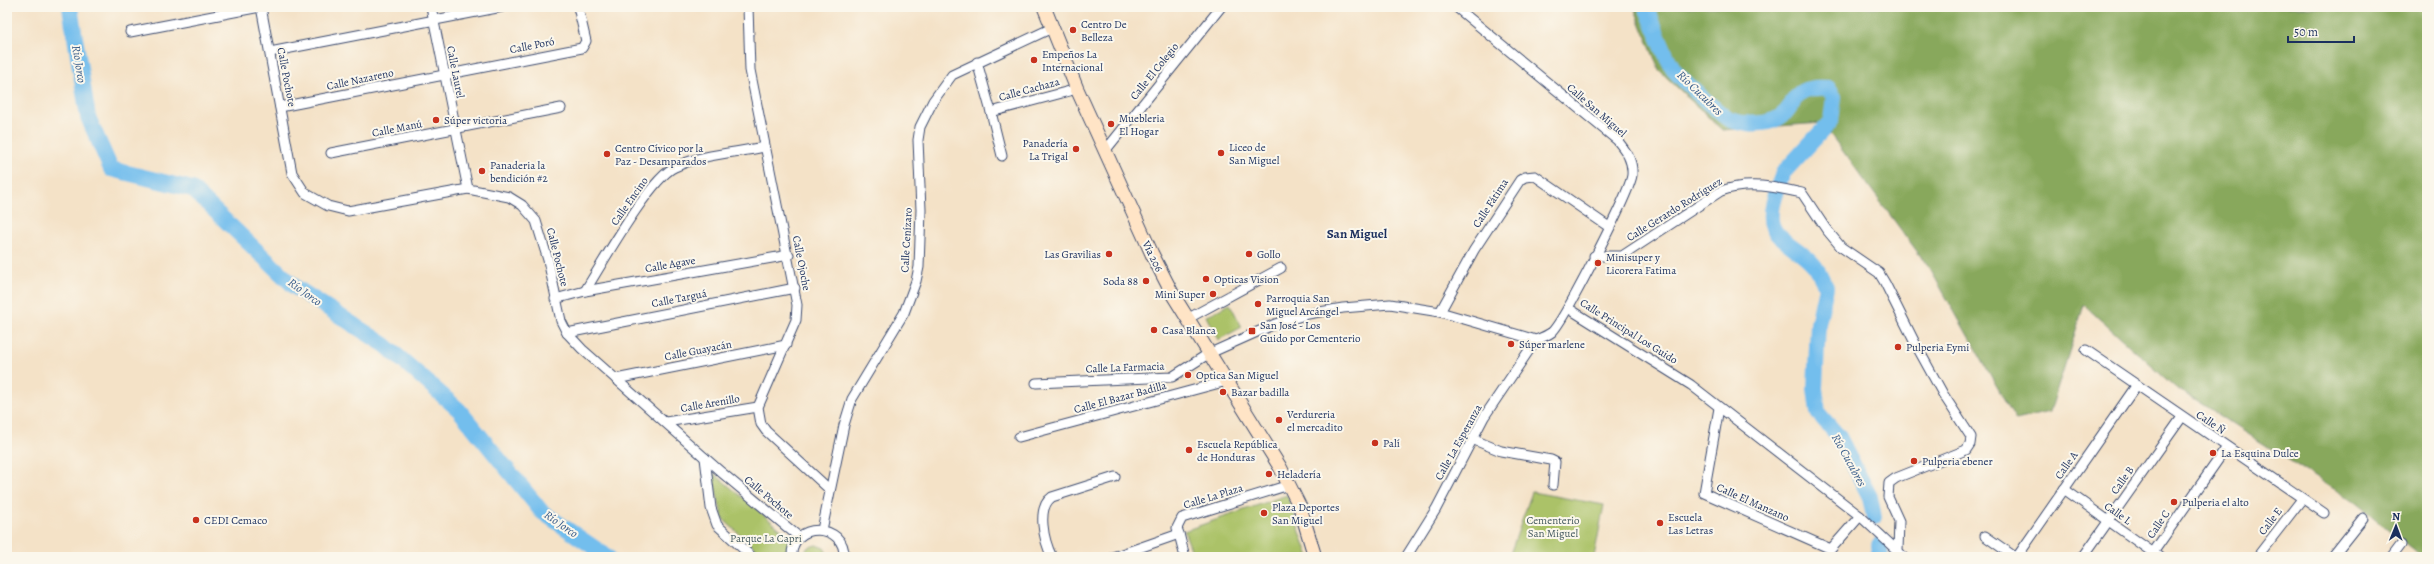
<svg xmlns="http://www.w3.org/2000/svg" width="2434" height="564" viewBox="0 0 2434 564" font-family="Alegreya,serif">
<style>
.green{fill:#abc267;stroke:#637862}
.forest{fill:#88a85c;stroke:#526c5d}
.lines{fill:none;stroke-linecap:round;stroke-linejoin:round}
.river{stroke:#73beed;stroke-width:16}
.minor-casing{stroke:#3c4a6e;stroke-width:11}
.secondary-casing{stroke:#3c4a6e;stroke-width:15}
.minor{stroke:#fff;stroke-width:9}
.secondary{stroke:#ffe4c6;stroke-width:13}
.poi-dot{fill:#c8321e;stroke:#fbf7ec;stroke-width:1.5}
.labels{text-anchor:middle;stroke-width:4;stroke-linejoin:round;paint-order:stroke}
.poi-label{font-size:11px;fill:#1b2f5e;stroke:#fbf7ec;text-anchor:start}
.street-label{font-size:11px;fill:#1b2f5e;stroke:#fbf7ec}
.park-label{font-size:11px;fill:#465b61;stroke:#fbf7ec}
.water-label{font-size:12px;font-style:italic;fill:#355a89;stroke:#fbf7ec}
.quarter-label{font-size:13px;font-weight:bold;fill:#1b2f5e;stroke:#fbf7ec}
</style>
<rect width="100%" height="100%" fill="#fbf7ec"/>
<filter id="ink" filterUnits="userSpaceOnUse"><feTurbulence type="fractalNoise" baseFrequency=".025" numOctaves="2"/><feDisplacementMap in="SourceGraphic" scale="8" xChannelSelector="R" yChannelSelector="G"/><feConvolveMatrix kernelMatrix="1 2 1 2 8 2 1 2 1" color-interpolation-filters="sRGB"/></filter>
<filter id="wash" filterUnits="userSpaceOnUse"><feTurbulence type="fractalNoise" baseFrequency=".012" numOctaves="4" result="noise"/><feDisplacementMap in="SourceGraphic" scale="16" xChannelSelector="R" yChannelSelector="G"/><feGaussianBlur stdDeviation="0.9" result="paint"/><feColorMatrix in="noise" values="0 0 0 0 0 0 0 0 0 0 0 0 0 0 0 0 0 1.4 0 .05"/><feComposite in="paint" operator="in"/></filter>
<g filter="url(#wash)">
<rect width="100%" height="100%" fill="#f4e2c7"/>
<g class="green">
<polygon points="1230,304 1242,327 1218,340 1206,316"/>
<polygon points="711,471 792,539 788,557 764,557 723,519"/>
<polygon points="1532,492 1604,505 1594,557 1509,557"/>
<polygon points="1287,495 1309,557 1194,557 1184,531"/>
<polygon points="816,545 824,548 829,557 803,557 807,548"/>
</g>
<polygon class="forest" points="1634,7 2427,7 2427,557 2422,557 2356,503 2176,388 2084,305 2050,412 2016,420 1930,269 1822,123 1722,130 1659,70"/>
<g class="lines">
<g class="river">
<polyline points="70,7 88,117 111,169 192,189 295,287 385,345 459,410 542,512 608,557"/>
<path d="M1646 7C1655 26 1663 54 1675 71 1679 77 1725 119 1730 120 1742 124 1760 125 1772 121 1802 109 1784 85 1828 88L1834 97 1831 121 1783 173 1779 183"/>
<path d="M1776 191C1758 241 1789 236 1814 265 1819 271 1822 280 1826 287L1818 324 1815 388 1818 413 1839 437 1870 497 1874 517"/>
<polyline points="1879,545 1881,557"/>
</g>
</g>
</g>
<g filter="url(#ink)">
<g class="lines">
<defs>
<g id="minor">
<polyline points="261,7 292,173 305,193 328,206 348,211 468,189 509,197 522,205 536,221 548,260 561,321 567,333 582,349 721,472 799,537"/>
<polyline points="431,7 468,189"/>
<polyline points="748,7 750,70 797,305 796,320 758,407 761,424 766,431 829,489"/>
<polyline points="130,32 260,7"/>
<polyline points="270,52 502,7"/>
<polyline points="977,62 991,112 1077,89"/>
<polyline points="280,107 582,48 586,41 578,7"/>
<polyline points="991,112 1002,156"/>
<polyline points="1105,151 1221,7"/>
<polyline points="331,153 561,108"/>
<path d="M1594 256H1622L1721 191C1748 181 1775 187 1802 193L1826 229 1841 247 1879 273 1885 283 1916 345 1943 394 1971 437 1970 444 1966 450 1896 478 1889 483 1888 497 1899 521 1898 550"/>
<path d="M585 291C602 264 650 178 675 167 702 154 736 153 764 147"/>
<polyline points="555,299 585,291 789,255"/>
<polyline points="1568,308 1691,385 1860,516 1904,557"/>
<polyline points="1440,312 1474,250 1520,180 1525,177 1535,176 1609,227"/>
<polyline points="1187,319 1281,268"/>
<polyline points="567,333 795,288"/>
<polyline points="2086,350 2324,513"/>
<polyline points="616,379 786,345"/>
<path d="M1036 383 1172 377 1208 354 1275 324 1308 314 1343 308 1390 304 1440 312 1536 340C1541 338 1548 335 1552 332 1565 319 1630 192 1632 175 1633 160 1626 151 1617 140L1456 7"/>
<polyline points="1719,408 1704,493 1831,549 1860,516"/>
<polyline points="666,422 758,407"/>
<polyline points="1019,437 1227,381"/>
<polyline points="1472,439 1501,451 1551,460 1555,462 1553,485"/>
<polyline points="705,458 711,508 717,525 752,557"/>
<polyline points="2064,489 2159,557"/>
<polyline points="822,530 844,425 852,399 904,313 916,281 919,267 921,210 918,140 920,127 933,101 952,75 1052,28"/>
<polyline points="1179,534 1185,557"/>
<polyline points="1985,536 2015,557"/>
<path d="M792 557C790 521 846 522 844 557"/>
<path d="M1052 557C1044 541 1036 508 1052 497L1115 477"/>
<polyline points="1113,557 1179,534 1177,528 1182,518 1289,485"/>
<polyline points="1406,557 1436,509 1484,417 1536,340"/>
<polyline points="2017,557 2136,386"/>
<polyline points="2083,557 2182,417"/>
<polyline points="2150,557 2227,447"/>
<polyline points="2257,557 2302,499"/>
<polyline points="2332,557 2363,518"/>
<polyline points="2392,557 2401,545"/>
</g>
<polyline id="secondary" points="1044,7 1077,89 1152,254 1173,295 1280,467 1300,507 1315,557"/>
</defs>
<use href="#minor" class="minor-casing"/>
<use href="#secondary" class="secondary-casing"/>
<use href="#minor" class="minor"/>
<use href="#secondary" class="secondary"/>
</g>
</g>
<g class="poi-dot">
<circle cx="1073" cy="30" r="4"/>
<circle cx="1034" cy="60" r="4"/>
<circle cx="436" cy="120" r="4"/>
<circle cx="1111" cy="124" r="4"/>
<circle cx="1076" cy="149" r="4"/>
<circle cx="1221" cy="153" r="4"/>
<circle cx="607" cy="154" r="4"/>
<circle cx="482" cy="171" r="4"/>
<circle cx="1109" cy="254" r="4"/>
<circle cx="1249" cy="254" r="4"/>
<circle cx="1598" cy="263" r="4"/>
<circle cx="1206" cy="279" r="4"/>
<circle cx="1146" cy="281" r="4"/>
<circle cx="1213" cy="294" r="4"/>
<circle cx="1258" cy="304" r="4"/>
<circle cx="1154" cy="330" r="4"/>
<rect x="1248" y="327" width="8" height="8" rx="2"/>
<circle cx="1511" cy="344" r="4"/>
<circle cx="1898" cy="347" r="4"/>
<circle cx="1188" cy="375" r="4"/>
<circle cx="1223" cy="392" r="4"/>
<circle cx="1279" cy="420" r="4"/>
<circle cx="1375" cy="443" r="4"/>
<circle cx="1189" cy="450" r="4"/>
<circle cx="2213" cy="453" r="4"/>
<circle cx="1914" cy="461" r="4"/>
<circle cx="1269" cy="474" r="4"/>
<circle cx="2174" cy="502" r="4"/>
<circle cx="1264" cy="513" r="4"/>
<circle cx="196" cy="520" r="4"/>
<circle cx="1660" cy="523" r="4"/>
</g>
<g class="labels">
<g class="poi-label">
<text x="1081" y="28">Centro De<tspan x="1081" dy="13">Belleza</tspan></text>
<text x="1042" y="58">Empeños La<tspan x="1042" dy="13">Internacional</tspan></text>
<text x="1119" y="122">Muebleria<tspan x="1119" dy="13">El Hogar</tspan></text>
<text x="444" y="124">Súper victoria</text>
<text x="1068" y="147" text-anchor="end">Panadería<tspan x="1068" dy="13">La Trigal</tspan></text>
<text x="1229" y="151">Liceo de<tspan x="1229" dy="13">San Miguel</tspan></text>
<text x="615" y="152">Centro Cívico por la<tspan x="615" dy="13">Paz - Desamparados</tspan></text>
<text x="490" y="169">Panaderia la<tspan x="490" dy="13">bendición #2</tspan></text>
<text x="1101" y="258" text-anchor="end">Las Gravilias</text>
<text x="1257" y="258">Gollo</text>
<text x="1606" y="261">Minisuper y<tspan x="1606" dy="13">Licorera Fatima</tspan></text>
<text x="1214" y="283">Opticas Vision</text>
<text x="1138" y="285" text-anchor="end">Soda 88</text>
<text x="1205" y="298" text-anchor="end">Mini Super</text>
<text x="1266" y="302">Parroquia San<tspan x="1266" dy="13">Miguel Arcángel</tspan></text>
<text x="1260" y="329">San José - Los<tspan x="1260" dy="13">Guido por Cementerio</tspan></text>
<text x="1162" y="334">Casa Blanca</text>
<text x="1519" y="348">Súper marlene</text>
<text x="1906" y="351">Pulperia Eymi</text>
<text x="1196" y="379">Optica San Miguel</text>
<text x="1231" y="396">Bazar badilla</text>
<text x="1287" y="418">Verdureria<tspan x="1287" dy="13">el mercadito</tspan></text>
<text x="1383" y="447">Palí</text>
<text x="1197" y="448">Escuela República<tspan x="1197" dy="13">de Honduras</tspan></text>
<text x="2221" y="457">La Esquina Dulce</text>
<text x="1922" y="465">Pulperia ebener</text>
<text x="1277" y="478">Heladería</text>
<text x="2182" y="506">Pulperia el alto</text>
<text x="1272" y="511">Plaza Deportes<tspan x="1272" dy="13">San Miguel</tspan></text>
<text x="1668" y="521">Escuela<tspan x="1668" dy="13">Las Letras</tspan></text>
<text x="204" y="524">CEDI Cemaco</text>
</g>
<g class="street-label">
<text transform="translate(532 45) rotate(-11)" y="4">Calle Poró</text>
<text transform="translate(1154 71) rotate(-51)" y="4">Calle El Colegio</text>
<text transform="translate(456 72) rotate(79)" y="4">Calle Laurel</text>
<text transform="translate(287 77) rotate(79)" y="4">Calle Pochote</text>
<text transform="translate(360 79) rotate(-12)" y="4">Calle Nazareno</text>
<text transform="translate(1029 89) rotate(-15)" y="4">Calle Cachaza</text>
<text transform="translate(1597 110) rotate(41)" y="4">Calle San Miguel</text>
<text transform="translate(397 128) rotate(-11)" y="4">Calle Manú</text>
<text transform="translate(629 201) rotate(-55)" y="4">Calle Encino</text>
<text transform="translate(1490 203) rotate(-57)" y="4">Calle Fátima</text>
<text transform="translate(1674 209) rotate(-32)" y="4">Calle Gerardo Rodríguez</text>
<text transform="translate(906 240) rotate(-87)" y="4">Calle Cenízaro</text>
<text transform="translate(1153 256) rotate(64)" y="4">Vía 206</text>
<text transform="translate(558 257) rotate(76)" y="4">Calle Pochote</text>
<text transform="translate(802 263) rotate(79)" y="4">Calle Ojoche</text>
<text transform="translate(670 264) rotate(-10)" y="4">Calle Agave</text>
<text transform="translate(679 298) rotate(-11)" y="4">Calle Targuá</text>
<text transform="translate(1629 331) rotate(32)" y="4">Calle Principal Los Guido</text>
<text transform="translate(698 350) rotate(-11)" y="4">Calle Guayacán</text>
<text transform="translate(1125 367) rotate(-2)" y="4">Calle La Farmacia</text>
<text transform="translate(1120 397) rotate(-15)" y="4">Calle El Bazar Badilla</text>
<text transform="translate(710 403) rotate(-10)" y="4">Calle Arenillo</text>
<text transform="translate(2211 422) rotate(34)" y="4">Calle Ñ</text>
<text transform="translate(1458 442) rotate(-61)" y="4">Calle La Esperanza</text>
<text transform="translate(2066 465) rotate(-55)" y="4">Calle A</text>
<text transform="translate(2122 480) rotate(-55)" y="4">Calle B</text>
<text transform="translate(1213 496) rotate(-17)" y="4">Calle La Plaza</text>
<text transform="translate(769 497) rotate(40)" y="4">Calle Pochote</text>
<text transform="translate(1753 502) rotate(24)" y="4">Calle El Manzano</text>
<text transform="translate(2118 513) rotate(35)" y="4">Calle L</text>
<text transform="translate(2270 521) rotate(-53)" y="4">Calle E</text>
<text transform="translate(2158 524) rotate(-56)" y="4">Calle C</text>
</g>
<g class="park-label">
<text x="1553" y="524">Cementerio<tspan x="1553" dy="13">San Miguel</tspan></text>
<text x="766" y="542">Parque La Capri</text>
</g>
<g class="water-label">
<text transform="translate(79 64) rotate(81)" y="4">Río Jorco</text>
<text transform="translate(1700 93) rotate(44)" y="4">Río Cucubres</text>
<text transform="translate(305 292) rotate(36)" y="4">Río Jorco</text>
<text transform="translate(1849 460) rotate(61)" y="4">Río Cucubres</text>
<text transform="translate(561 524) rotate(35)" y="4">Río Jorco</text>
</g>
<g class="quarter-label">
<text x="1357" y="238">San Miguel</text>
</g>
</g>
<rect width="2434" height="564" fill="none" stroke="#fbf7ec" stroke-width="24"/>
<g transform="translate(2396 526) rotate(1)" stroke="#fbf7ec" stroke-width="3" paint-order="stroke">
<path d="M0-3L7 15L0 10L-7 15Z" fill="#1b2f5e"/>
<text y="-6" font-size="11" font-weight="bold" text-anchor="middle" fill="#1b2f5e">N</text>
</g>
<path d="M2288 36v6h66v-6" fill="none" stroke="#1b2f5e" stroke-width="2"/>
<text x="2294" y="36" font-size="12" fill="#1b2f5e" stroke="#fbf7ec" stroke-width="3" paint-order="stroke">50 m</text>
</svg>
